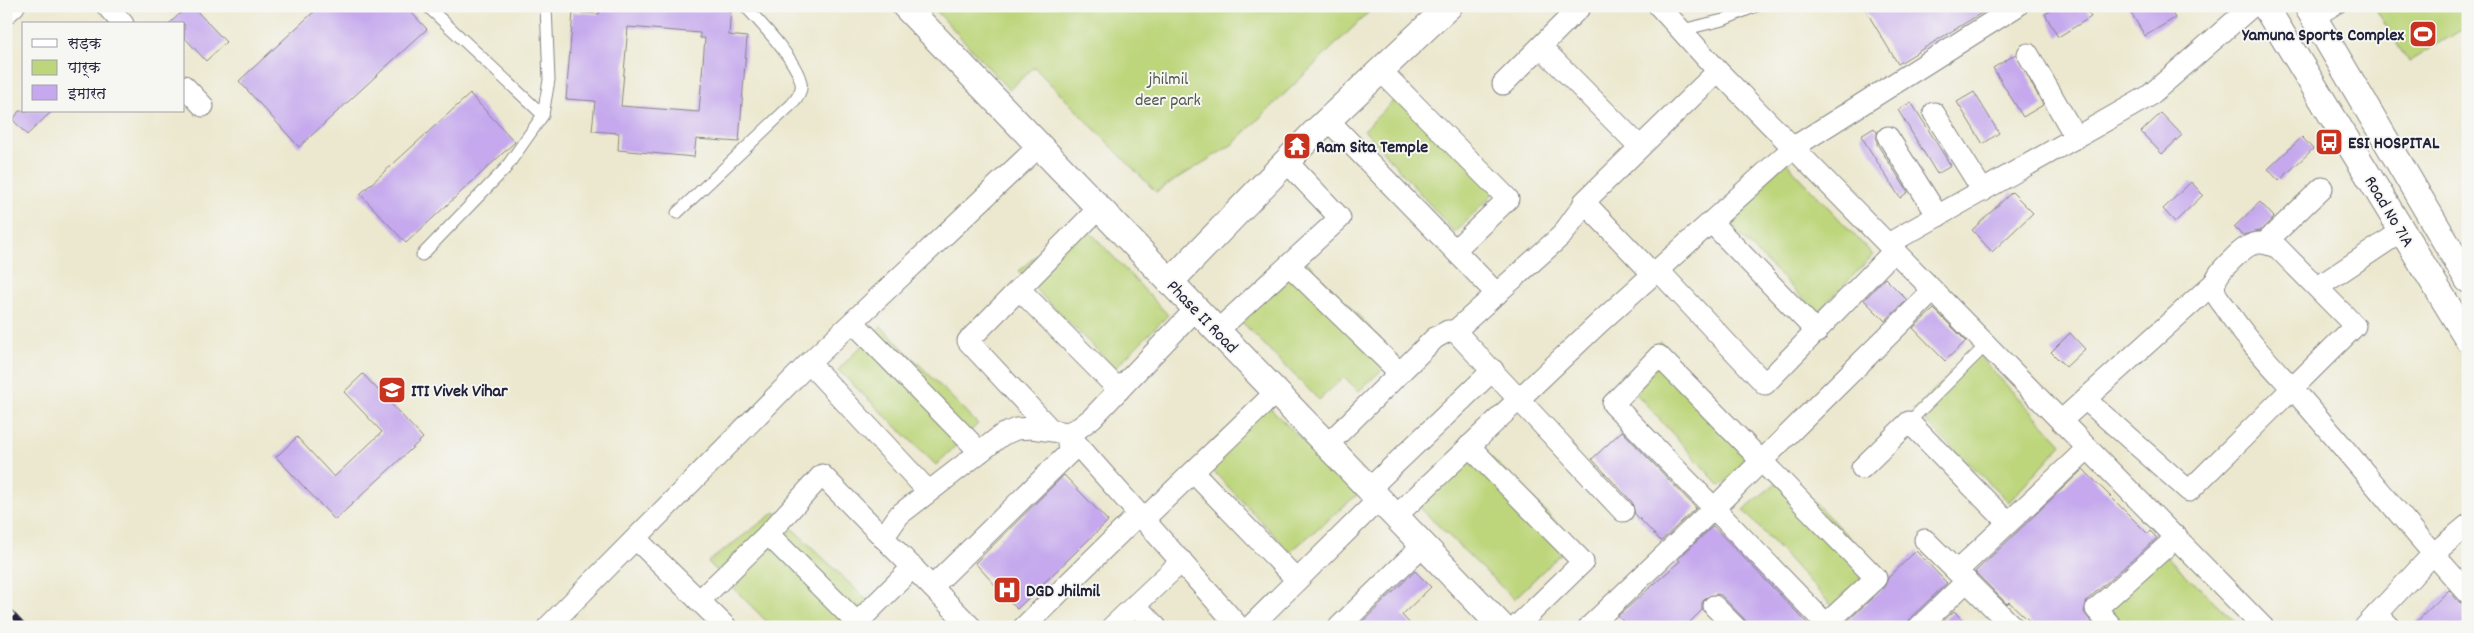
<svg xmlns="http://www.w3.org/2000/svg" width="2474" height="633" viewBox="0 0 2474 633" font-family="Dekko,'Playpen Sans Deva',sans-serif">
<style>
.green{fill:#bdd67b;stroke:#707c5b}
.building{fill:#c5a8ed;fill-rule:evenodd}
.lines{fill:none;stroke-linecap:round;stroke-linejoin:round}
.service-casing{stroke:#878585;stroke-width:13}
.minor-casing{stroke:#878585;stroke-width:23}
.tertiary-casing{stroke:#878585;stroke-width:28}
.service{stroke:#fff;stroke-width:11}
.minor{stroke:#fff;stroke-width:21}
.tertiary{stroke:#fff;stroke-width:26}
.rail-casing{stroke:#22223b;stroke-width:5.5}
.rail{stroke:#f6f6f2;stroke-width:4;stroke-dasharray:11;stroke-linecap:butt}
.labels{text-anchor:middle;stroke-width:4;stroke-linejoin:round;paint-order:stroke}
.poi-label{font-size:18px;font-weight:bold;fill:#22223b;stroke:#f6f6f2;text-anchor:start}
.park-label{font-size:18px;fill:#50584e;stroke:#f6f6f2}
.street-label{font-size:18px;fill:#22223b;stroke:#f6f6f2}
</style>
<rect width="100%" height="100%" fill="#f6f6f2"/>
<filter id="ink" filterUnits="userSpaceOnUse"><feTurbulence type="fractalNoise" baseFrequency=".02" numOctaves="2"/><feDisplacementMap in="SourceGraphic" scale="10" xChannelSelector="R" yChannelSelector="G"/><feConvolveMatrix kernelMatrix="1 2 1 2 8 2 1 2 1" color-interpolation-filters="sRGB"/></filter>
<filter id="wash" filterUnits="userSpaceOnUse"><feTurbulence type="fractalNoise" baseFrequency=".0096" numOctaves="4" result="noise"/><feDisplacementMap in="SourceGraphic" scale="20" xChannelSelector="R" yChannelSelector="G"/><feGaussianBlur stdDeviation="1.12" result="paint"/><feColorMatrix in="noise" values="0 0 0 0 0 0 0 0 0 0 0 0 0 0 0 0 0 1.4 0 .05"/><feComposite in="paint" operator="in"/></filter>
<g filter="url(#wash)">
<rect width="100%" height="100%" fill="#ece8cf"/>
<g class="green">
<polygon points="932,6 1375,6 1233,144 1156,192 1034,67 1009,90"/>
<polygon points="2374,6 2468,6 2468,26 2408,62"/>
<polygon points="1407,87 1505,181 1455,233 1364,130"/>
<polygon points="1780,156 1873,255 1817,313 1719,214"/>
<polygon points="1077,218 1168,315 1115,368 1018,272"/>
<polygon points="1302,257 1397,356 1359,391 1344,377 1319,400 1238,318"/>
<polygon points="881,326 978,424 936,465 838,370"/>
<polygon points="1660,341 1761,453 1720,486 1623,379"/>
<polygon points="1975,352 2062,444 2009,502 1913,410"/>
<polygon points="1261,399 1357,495 1290,552 1198,455"/>
<polygon points="1479,445 1574,541 1514,599 1414,502"/>
<polygon points="1787,474 1875,564 1832,606 1743,510"/>
<polygon points="775,512 869,602 844,627 772,627 708,562"/>
<polygon points="2165,555 2241,627 2125,627 2107,608"/>
</g>
<g id="blocks">
<g class="building">
<polygon points="188,6 192,6 226,42 206,61 184,37 184,24 169,24"/>
<polygon points="320,6 405,6 427,29 299,147 239,81"/>
<path d="M600 6H731L729 35 747 37 739 142 696 139 694 157 618 150 619 133 592 131 595 101 566 99 573 12 599 14ZM628 27 700 33V38H705L699 112 621 106Z"/>
<polygon points="1863,6 1993,6 1898,64"/>
<polygon points="2058,6 2084,6 2091,17 2058,37 2045,14"/>
<polygon points="2127,6 2168,6 2175,18 2145,36"/>
<polygon points="2016,54 2043,105 2023,117 1993,68"/>
<polygon points="1974,92 1999,133 1983,144 1957,102"/>
<polygon points="470,94 515,142 406,243 360,194"/>
<polygon points="1911,102 1951,166 1937,174 1898,110"/>
<polygon points="19,111 52,111 27,135 13,120"/>
<polygon points="2161,113 2182,135 2162,154 2141,132"/>
<polygon points="1874,128 1877,132 1877,144 1908,192 1900,198 1861,136"/>
<polygon points="2302,137 2313,149 2279,181 2268,169"/>
<polygon points="2191,182 2203,195 2175,222 2163,209"/>
<polygon points="2012,192 2033,213 1992,252 1972,230"/>
<polygon points="2260,202 2274,217 2260,231 2242,235 2234,227"/>
<polygon points="1885,278 1907,300 1885,321 1864,300"/>
<polygon points="1934,309 1966,341 1945,361 1913,328"/>
<polygon points="2070,333 2085,349 2066,367 2051,352"/>
<polygon points="363,374 423,438 335,520 276,457 297,437 334,477 382,432 344,392"/>
<polygon points="1622,431 1696,508 1661,541 1635,514 1632,502 1592,459"/>
<polygon points="2083,469 2148,534 2150,531 2157,538 2087,600 2084,612 2095,627 2036,627 2009,602 2007,604 1975,572"/>
<polygon points="1064,475 1108,521 1017,609 975,563"/>
<polygon points="1713,526 1811,627 1752,627 1721,595 1717,594 1705,598 1702,603 1702,610 1685,627 1628,627 1618,616 1680,561 1678,559"/>
<polygon points="1916,551 1947,583 1910,618 1907,627 1841,627 1884,587 1888,578"/>
<polygon points="1415,571 1431,587 1402,615 1413,627 1357,627"/>
<polygon points="2449,590 2459,602 2468,605 2468,627 2411,627"/>
<polygon points="1954,611 1969,627 1937,627"/>
</g>
</g>
</g>
<g filter="url(#ink)">
<use href="#blocks" fill-opacity="0" stroke="#878585" stroke-width="1"/>
<g class="lines">
<defs>
<g id="service">
<polyline points="427,6 543,115"/>
<polyline points="2316,21 2341,6"/>
<polyline points="1682,30 1723,20 1756,6"/>
<path d="M677 213 792 104C796 99 803 91 801 83 797 61 761 23 745 6"/>
<polyline points="422,255 505,169 543,115 549,80 546,6"/>
<polyline points="1909,422 1986,345"/>
</g>
<g id="minor">
<polyline points="107,6 123,24"/>
<polyline points="1659,6 1718,71 2263,627"/>
<polyline points="6,13 14,6"/>
<polyline points="1541,47 1640,147"/>
<polyline points="2028,54 2076,138"/>
<polyline points="1380,70 1508,199 1455,250"/>
<polyline points="1503,84 1581,6"/>
<polyline points="184,86 203,106"/>
<polyline points="1934,113 1983,191"/>
<polyline points="1328,120 1497,294"/>
<polyline points="1888,137 1938,216"/>
<polyline points="1711,222 1817,332"/>
<polyline points="2266,242 2322,188"/>
<polyline points="1888,244 2149,96 2252,6"/>
<polyline points="1289,265 1400,373"/>
<polyline points="1658,270 1765,384 1894,251"/>
<polyline points="1653,274 1584,202 1718,71"/>
<polyline points="2318,287 2402,231"/>
<polyline points="1020,290 1119,390"/>
<polyline points="853,322 980,452"/>
<polyline points="1217,331 1340,218 1286,161"/>
<polyline points="1455,331 1562,235 1585,203"/>
<polygon points="1659,356 1876,578 1826,624 1613,404"/>
<polyline points="809,363 928,491"/>
<path d="M2085 399 2189 491 2355 326 2278 248C2261 240 2252 241 2238 254 2229 263 2211 277 2215 291 2216 296 2222 303 2225 307 2246 340 2274 368 2300 397 2357 462 2410 529 2468 593"/>
<polyline points="2061,421 2215,282"/>
<polyline points="1051,430 968,341 1099,208"/>
<polyline points="1067,433 1239,627"/>
<polyline points="1327,445 1435,338 1448,331 1455,331 1623,511"/>
<polyline points="1469,446 1583,562 1516,627"/>
<polyline points="1862,468 1909,422 2008,523"/>
<polyline points="1194,473 1297,580"/>
<polyline points="1369,489 1493,370"/>
<polyline points="1396,516 1599,323 1794,147 2017,6"/>
<polyline points="1144,519 1276,392"/>
<polyline points="768,534 857,623"/>
<polyline points="883,538 899,515 1002,435 1016,429 1032,428 1067,433 1079,428 1092,418 1196,309"/>
<polyline points="636,539 726,627"/>
<polyline points="1925,540 2013,627"/>
<polyline points="1957,571 2088,448"/>
<polyline points="932,587 1069,453 1067,433"/>
<polyline points="699,601 768,534 822,475 971,627"/>
<polyline points="1135,605 1156,627"/>
<polyline points="1714,606 1735,627"/>
<polyline points="2377,614 2390,627"/>
<polyline points="548,627 809,363 1039,146"/>
<polyline points="853,627 913,567"/>
<polyline points="1024,627 1137,516 1144,519"/>
<polyline points="1112,627 1182,561"/>
<polyline points="1250,627 1379,499"/>
<polyline points="1339,627 1423,545"/>
<polyline points="1589,627 1714,508 1933,291"/>
<polyline points="1919,627 1967,581"/>
<polyline points="2112,627 2096,609 2177,537"/>
<polyline points="2365,627 2433,554 2468,525"/>
</g>
<g id="tertiary">
<polyline points="905,6 1502,627"/>
<polyline points="2265,6 2468,339"/>
<polyline points="2307,6 2468,280"/>
<polyline points="1170,282 1313,134 1449,6"/>
</g>
</defs>
<use href="#service" class="service-casing"/>
<use href="#minor" class="minor-casing"/>
<use href="#tertiary" class="tertiary-casing"/>
<use href="#service" class="service"/>
<use href="#minor" class="minor"/>
<use href="#tertiary" class="tertiary"/>
<defs>
<g id="rail">
<polyline points="6,608 24,627"/>
<polyline points="6,622 11,627"/>
</g>
</defs>
<use href="#rail" class="rail-casing"/>
<use href="#rail" class="rail"/>
</g>
</g>
<defs>
<symbol id="stadium-square" viewBox="-11 -11 22 22"><rect x="-9" y="-9" width="18" height="18" rx="4" fill="#c8321e" stroke="#f6f6f2"/><path d="M0-5a6.5 5 0 1 0 0 10a6.5 5 0 1 0 0-10ZM-3.5-1.8h7v3.6h-7Z" fill="#fff"/></symbol>
<symbol id="bus-square" viewBox="-11 -11 22 22"><rect x="-9" y="-9" width="18" height="18" rx="4" fill="#c8321e" stroke="#f6f6f2"/><path d="M-5-6H5V4H4V6H2V4H-2V6H-4V4H-5ZM-3.5-4V0h7V-4ZM-3.5 1.2v1.5H-2V1.2ZM2 1.2v1.5H3.5V1.2Z" fill="#fff"/></symbol>
<symbol id="temple-square" viewBox="-11 -11 22 22"><rect x="-9" y="-9" width="18" height="18" rx="4" fill="#c8321e" stroke="#f6f6f2"/><path d="M0-6L5-2H3V0L6.5 2.5H4V6H1.5V3h-3V6H-4V2.5H-6.5L-3 0V-2H-5Z" fill="#fff"/></symbol>
<symbol id="university-square" viewBox="-11 -11 22 22"><rect x="-9" y="-9" width="18" height="18" rx="4" fill="#c8321e" stroke="#f6f6f2"/><path d="M0-5L7-2L0 1L-7-2ZM-4 1L0 2.5L4 1V4Q0 6-4 4Z" fill="#fff"/></symbol>
<symbol id="hospital-square" viewBox="-11 -11 22 22"><rect x="-9" y="-9" width="18" height="18" rx="4" fill="#c8321e" stroke="#f6f6f2"/><path d="M-5-5h3v3.5h4V-5h3V5h-3V1.5h-4V5h-3Z" fill="#fff"/></symbol>
</defs>
<g fill-rule="evenodd">
<use href="#stadium-square" x="2407" y="18" width="32" height="32"/>
<use href="#bus-square" x="2313" y="126" width="32" height="32"/>
<use href="#temple-square" x="1281" y="130" width="32" height="32"/>
<use href="#university-square" x="376" y="374" width="32" height="32"/>
<use href="#hospital-square" x="991" y="574" width="32" height="32"/>
</g>
<g class="labels">
<g class="poi-label">
<text x="2404" y="40" text-anchor="end">Yamuna Sports Complex</text>
<text x="2348" y="148">ESI HOSPITAL</text>
<text x="1316" y="152">Ram Sita Temple</text>
<text x="411" y="396">ITI Vivek Vihar</text>
<text x="1026" y="596">DGD Jhilmil</text>
</g>
<g class="park-label">
<text x="1168" y="84">jhilmil<tspan x="1168" dy="21">deer park</tspan></text>
</g>
<g class="street-label">
<text transform="translate(2390 211) rotate(59)" y="6">Road No 71A</text>
<text transform="translate(1203 316) rotate(46)" y="6">Phase II Road</text>
</g>
</g>
<rect width="2474" height="633" fill="none" stroke="#f6f6f2" stroke-width="25"/>
<rect x="22" y="22" width="162" height="90" fill="#f6f6f2" stroke="#a1a1a9"/>
<rect x="32" y="39" width="25" height="8" fill="#ffffff" stroke="#a1a1a9"/>
<text x="68" y="48" font-size="15" fill="#22223b">सड़क</text>
<rect x="32" y="60" width="25" height="15" fill="#bdd67b" stroke="#a1a1a9"/>
<text x="68" y="72" font-size="15" fill="#22223b">पार्क</text>
<rect x="32" y="85" width="25" height="15" fill="#c5a8ed" stroke="#a1a1a9"/>
<text x="68" y="98" font-size="15" fill="#22223b">इमारत</text>
</svg>
